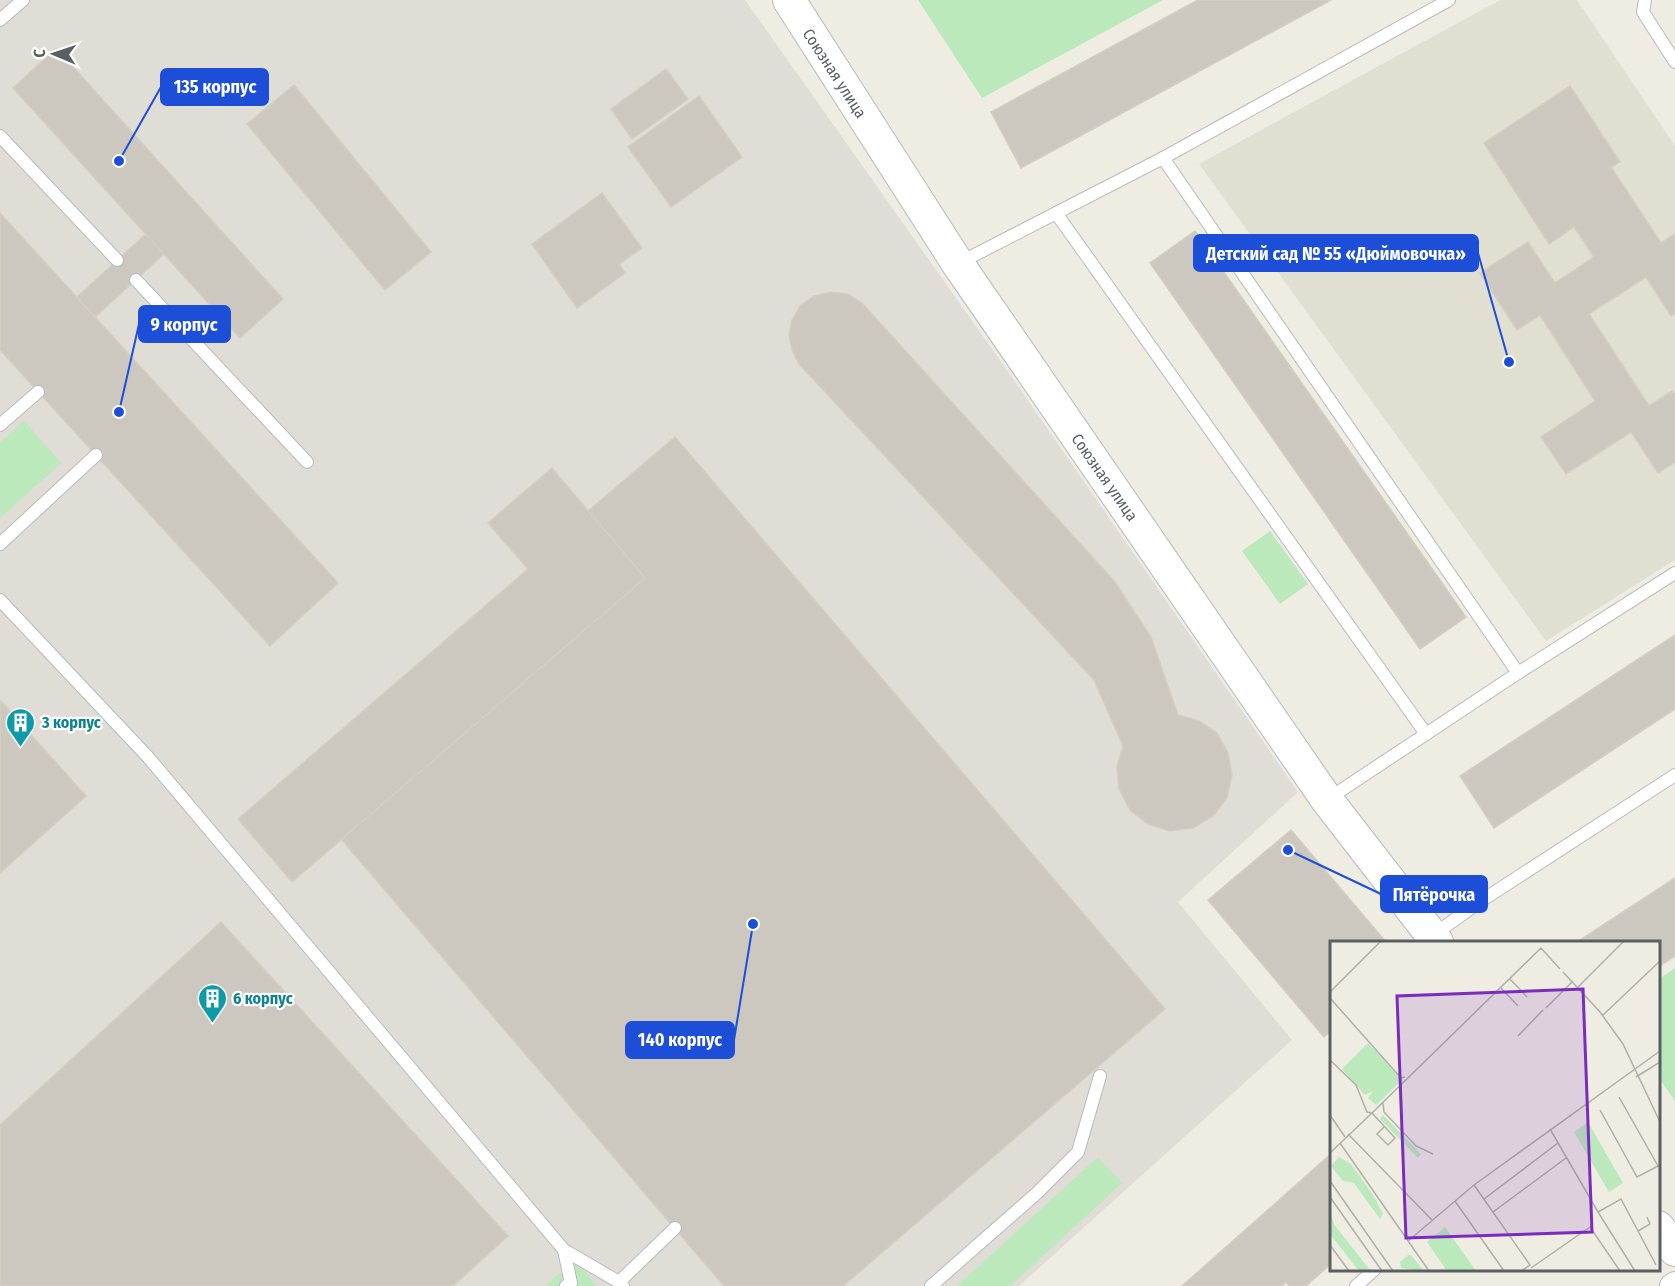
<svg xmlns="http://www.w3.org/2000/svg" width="1675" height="1286" viewBox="0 0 1675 1286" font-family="'Fira Sans Condensed',sans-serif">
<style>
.industrial{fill:#dfddd6}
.education{fill:#e1ded2}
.green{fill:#bbe9bb}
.building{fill:#ccc8c0;stroke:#d4cebf;stroke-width:1.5}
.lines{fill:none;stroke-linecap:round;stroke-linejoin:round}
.service-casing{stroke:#b7bac0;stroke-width:14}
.minor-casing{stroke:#b7bac0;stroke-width:26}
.tertiary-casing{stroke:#b7bac0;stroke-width:34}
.service{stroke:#fff;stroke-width:12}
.minor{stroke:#fff;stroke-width:24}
.tertiary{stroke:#fff;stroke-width:32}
.labels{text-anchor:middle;stroke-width:4.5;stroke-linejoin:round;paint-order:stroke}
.street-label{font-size:16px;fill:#5a5f64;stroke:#fff}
.culture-label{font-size:16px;font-weight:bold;fill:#0d838f;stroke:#fff;text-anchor:start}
.inset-road{fill:none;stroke:#afb0ac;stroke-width:1.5}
.view{fill:#7b2cbf;fill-opacity:0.15;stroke:#7b2cbf;stroke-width:3}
.inset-edge{fill:none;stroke:#5a5f64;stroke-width:3}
.leader{fill:none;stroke:#1d4ed8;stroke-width:2}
.callout-dot{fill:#1d4ed8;stroke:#fff;stroke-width:2}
.callout{fill:#1d4ed8;stroke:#1d4ed8;stroke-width:2}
.callout-label{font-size:18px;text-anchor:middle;font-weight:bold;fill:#fff}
</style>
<rect width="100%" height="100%" fill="#efece2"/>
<polygon class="industrial" points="0,0 745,0 1009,373 1298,792 1178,902 1292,1040 1019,1286 0,1286"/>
<polygon class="education" points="1500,0 1577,0 1675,146 1675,560 1546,641 1199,164"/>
<g class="green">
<polygon points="918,0 1163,0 982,98"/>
<polygon points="24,421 61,463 0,518 0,443"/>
<polygon points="1270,531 1308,584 1280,604 1242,551"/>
<polygon points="1675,968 1675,1101 1659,1078 1659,979"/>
<polygon points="1098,1157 1122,1183 1010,1286 957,1286"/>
<polygon points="577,1263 597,1286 545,1286 559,1274"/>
</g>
<g class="building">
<polygon points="1198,0 1331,0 1021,168 991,112"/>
<polygon points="56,48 283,299 240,338 13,88"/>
<polygon points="666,69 688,99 632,139 611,109"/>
<polygon points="294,85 431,252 385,290 247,124"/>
<polygon points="1570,86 1620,162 1611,167 1661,243 1675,234 1675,313 1671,316 1646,277 1589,314 1649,406 1672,391 1675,395 1675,462 1658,473 1631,432 1566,474 1541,437 1595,401 1540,315 1517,330 1480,273 1528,242 1555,283 1594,257 1574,227 1549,244 1484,143"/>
<polygon points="699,96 742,157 671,207 628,147"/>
<polygon points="602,193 642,248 619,264 625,273 577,308 532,244"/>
<polygon points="0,213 338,583 270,646 0,350"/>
<polygon points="1195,231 1466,617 1420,649 1150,263"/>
<polygon points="146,234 164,254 95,317 77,297"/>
<polygon points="831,292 848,294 862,303 1115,582 1151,637 1178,715 1199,721 1217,733 1228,753 1232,775 1227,798 1213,816 1193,828 1170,831 1148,824 1130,810 1119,789 1117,767 1123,746 1094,680 799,364 792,350 789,335 792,320 800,306 814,296"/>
<polygon points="675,437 1165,1009 843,1286 724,1286 341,839 645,578 588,511"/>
<polygon points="552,468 645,578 292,882 238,819 528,569 488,523"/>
<polygon points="1675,635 1675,709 1494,828 1460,776"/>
<polygon points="0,700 86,796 0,873"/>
<polygon points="1291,830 1386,942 1332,942 1332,1030 1324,1037 1208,900"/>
<polygon points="1675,878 1675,956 1658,967 1658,942 1577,942"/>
<polygon points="221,922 508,1236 453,1286 0,1286 0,1125"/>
<polygon points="1332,1153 1332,1263 1306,1286 1289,1286 1286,1282 1282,1286 1182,1286"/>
</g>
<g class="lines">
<defs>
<g id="service">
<polyline points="1645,0 1643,12 1675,62"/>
<polyline points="0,20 23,0"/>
<polyline points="0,136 117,260"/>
<polyline points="1163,158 1518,673"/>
<polyline points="1056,213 1426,734"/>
<polyline points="959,263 1163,158 1449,0"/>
<polyline points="136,280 307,462"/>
<polyline points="0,425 38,392"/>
<polyline points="0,544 96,455"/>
<polyline points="0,600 148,757 564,1250 619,1282 623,1286"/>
<polyline points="1328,799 1518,673 1675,573"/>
<polyline points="1433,935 1481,901 1675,775"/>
<polyline points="564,1250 571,1283 566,1286"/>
<polyline points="619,1282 675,1228"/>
<polyline points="931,1286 1037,1193 1078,1152 1100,1076"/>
<polyline points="1356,1286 1374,1270"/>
</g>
<polyline id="minor" points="1672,1286 1675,1284"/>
<g id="tertiary">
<polyline points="789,0 958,264 1327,800 1437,942"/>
<polyline points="1658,1227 1675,1250"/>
</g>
</defs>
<use href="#service" class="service-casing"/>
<use href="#minor" class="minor-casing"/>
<use href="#tertiary" class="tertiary-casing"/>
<use href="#service" class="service"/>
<use href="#minor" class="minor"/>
<use href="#tertiary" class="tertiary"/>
</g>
<defs>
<symbol id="building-pin" viewBox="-11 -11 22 30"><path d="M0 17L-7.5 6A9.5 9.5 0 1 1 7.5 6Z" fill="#0f9aa8" stroke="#fff"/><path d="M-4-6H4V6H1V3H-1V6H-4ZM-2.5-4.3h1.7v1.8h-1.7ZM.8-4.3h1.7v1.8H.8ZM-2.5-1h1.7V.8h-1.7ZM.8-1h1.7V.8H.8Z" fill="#fff"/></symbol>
</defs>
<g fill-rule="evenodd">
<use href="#building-pin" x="4" y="706" width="33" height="45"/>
<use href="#building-pin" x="196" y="982" width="33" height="45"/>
</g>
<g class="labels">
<g class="street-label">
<text transform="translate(835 73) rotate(57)" y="6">Союзная улица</text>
<text transform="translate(1105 477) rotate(55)" y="6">Союзная улица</text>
</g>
<g class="culture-label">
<text x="42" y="728">3 корпус</text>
<text x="233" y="1004">6 корпус</text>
</g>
</g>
<g transform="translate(1330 941)">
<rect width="330" height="330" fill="#efece2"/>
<path d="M38 102 73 138 46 164 38 157 43 150 35 154 12 128ZM53 174 91 213 88 217 50 178ZM258 181 293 242 279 251 244 191ZM9 216 21 223 45 257 53 273 50 278 24 242 13 240 1 225ZM0 272 5 285 41 330H29L0 293ZM115 286 146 330H117L97 301ZM78 314H81L94 330 71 327 70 321Z" fill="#bbe9bb"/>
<path class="inset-road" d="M233 31 270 71 293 103 330 181M180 38 197 56M248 46 294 0M171 47 188 65M0 51 51 0M0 57 71 137 75 136M216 67 243 40M273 74 330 20M188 95 213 69M0 119 26 144 37 171 42 172 0 212M306 136 330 121M289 156 328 225M53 162 54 171 86 205 103 213M270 169 307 236 330 224M0 174 15 196M54 186 47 193 58 204 65 197 42 172 211 7 230 28M220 188 268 271M18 193 102 279M10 202 99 330M0 240 63 330M144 244 200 324 191 330M0 256 52 330M154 258 228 202M125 260 174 330M163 271 236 217M308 290 320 283 317 276M78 300 144 244 330 110M0 304 19 330M201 327 260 286 290 330M305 330 268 271 291 258 326 324"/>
<path class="view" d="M253 48 262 291 76 297 67 55Z"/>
<rect width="330" height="330" class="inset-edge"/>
</g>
<path class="leader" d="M119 161L161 87M1509 362L1478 253M119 412L139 324M1288 850L1381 894M753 924L734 1040"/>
<g class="callout-dot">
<circle cx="119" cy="161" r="6"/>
<circle cx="1509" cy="362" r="6"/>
<circle cx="119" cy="412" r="6"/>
<circle cx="1288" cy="850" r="6"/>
<circle cx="753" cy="924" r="6"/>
</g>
<g class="callout">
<rect x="161" y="69" width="107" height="36" rx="6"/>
<rect x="1194" y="235" width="284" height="36" rx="6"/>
<rect x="139" y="306" width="91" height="36" rx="6"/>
<rect x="1381" y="876" width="106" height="36" rx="6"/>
<rect x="626" y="1022" width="108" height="36" rx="6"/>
</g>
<g class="callout-label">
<text x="215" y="93">135 корпус</text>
<text x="1336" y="260">Детский сад № 55 «Дюймовочка»</text>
<text x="184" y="331">9 корпус</text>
<text x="1434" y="901">Пятёрочка</text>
<text x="680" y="1046">140 корпус</text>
</g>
<g transform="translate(54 54) rotate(272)" stroke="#ffffff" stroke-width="4.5" paint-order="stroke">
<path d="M0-4.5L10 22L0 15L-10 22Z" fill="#5a5f64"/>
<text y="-9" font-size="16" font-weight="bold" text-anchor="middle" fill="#5a5f64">С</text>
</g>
</svg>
